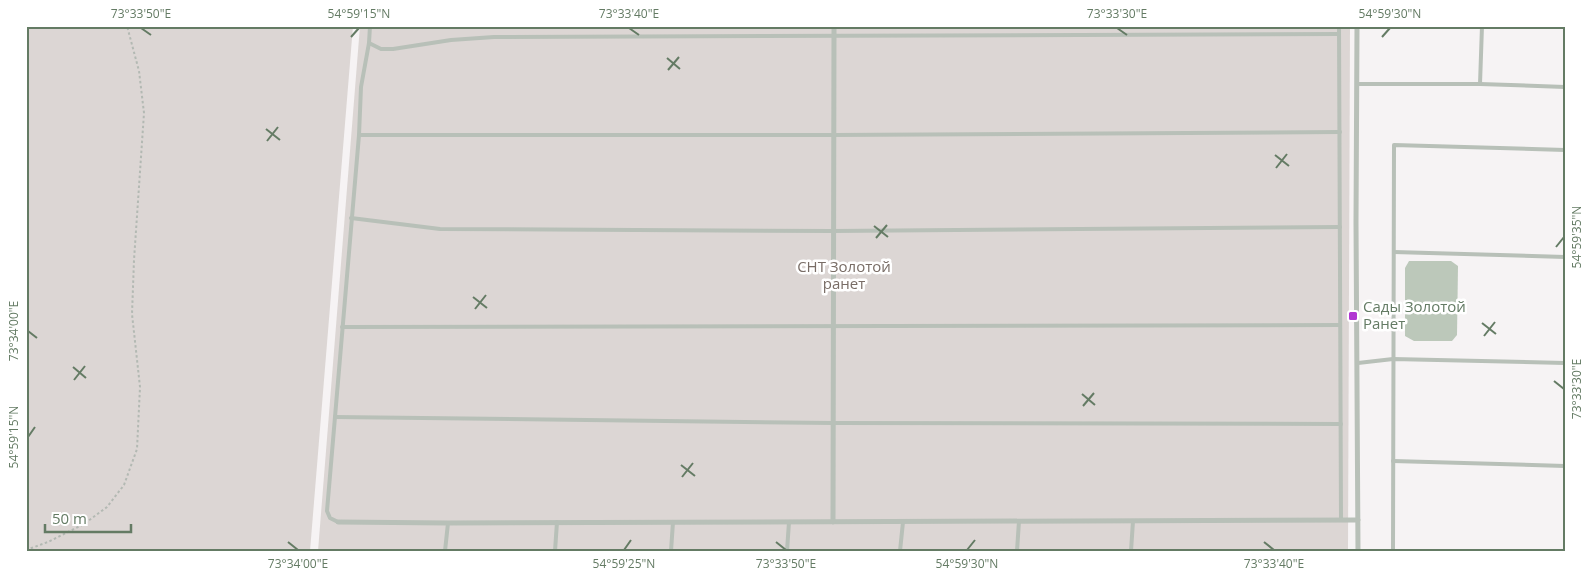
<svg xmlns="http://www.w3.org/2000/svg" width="1591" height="577" viewBox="0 0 1591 577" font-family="'Open Sans',sans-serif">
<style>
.green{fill:#dcd6d4}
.water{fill:#bcc8ba}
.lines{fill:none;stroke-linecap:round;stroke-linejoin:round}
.path{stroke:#b3b9b3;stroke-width:2;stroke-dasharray:2.5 2.5;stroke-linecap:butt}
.lane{stroke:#b8c0b8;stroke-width:4}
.street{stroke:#b8c0b8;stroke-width:5}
.ticks{fill:none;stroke:#647b64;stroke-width:2}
.poi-dot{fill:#b137d2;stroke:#fff;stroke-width:2}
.labels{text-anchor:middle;stroke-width:5;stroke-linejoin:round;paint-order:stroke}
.park-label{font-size:15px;fill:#796d66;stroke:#fff}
.poi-label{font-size:15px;fill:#647b64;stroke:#fff;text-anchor:start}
.neatline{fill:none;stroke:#647b64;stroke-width:2}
.ticks-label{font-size:12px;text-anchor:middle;fill:#647b64}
</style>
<rect width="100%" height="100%" fill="#f6f3f4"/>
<g class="green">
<polygon points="26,26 353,26 310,551 26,551"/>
<polygon points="360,26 1350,26 1348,551 318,551"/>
</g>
<polygon class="water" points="1409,261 1451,261 1458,266 1457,335 1452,341 1414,341 1405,336 1405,268"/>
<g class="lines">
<polyline class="path" points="26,550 48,542 84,524 107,507 124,485 137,449 140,387 132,314 134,260 144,113 139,71 127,26"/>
<g class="lane">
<polyline points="1339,26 1341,520"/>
<polyline points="369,43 381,49 393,49 451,40 494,37 1339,34"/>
<polyline points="1357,84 1480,84 1565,87"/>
<polyline points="1480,84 1482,26"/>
<polyline points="359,135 834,135 1340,132"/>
<polyline points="351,218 440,229 833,231 1340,227"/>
<polyline points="1394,252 1565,257"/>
<polyline points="342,327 1340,325"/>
<polyline points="1358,363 1393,359 1565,363"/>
<polyline points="335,417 833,423 1341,424"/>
<polyline points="1393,461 1565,466"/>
<polyline points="338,522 330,518 327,511 359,135 361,87 369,43 370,26"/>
<polyline points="445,551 448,523"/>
<polyline points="555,551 557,522"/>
<polyline points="671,551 673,522"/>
<polyline points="787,551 789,522"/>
<polyline points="900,551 903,522"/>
<polyline points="1017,551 1019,521"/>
<polyline points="1131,551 1133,521"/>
<polyline points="1393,551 1394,145 1565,150"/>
</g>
<g class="street">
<polyline points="1357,26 1356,222 1358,551"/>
<polyline points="338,522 448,523 1358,520"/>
<polyline points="833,522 834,26"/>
</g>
</g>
<path class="ticks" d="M141 28 151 35M629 28 639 35M1117 28 1127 35M351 37 359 28M1382 37 1390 28M667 58 680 69M668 70 679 57M266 129 280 140M267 141 278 127M1275 155 1289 166M1276 168 1287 154M874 226 888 237M876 238 887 225M1556 247 1564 237M473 297 487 308M475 309 486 295M1482 323 1496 334M28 331 37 338M1484 336 1495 322M73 367 86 378M74 380 85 366M1554 381 1564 389M1082 394 1095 405M1083 406 1094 393M28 437 35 427M681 465 695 476M682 477 693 463M288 542 298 550M776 542 786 550M1264 542 1274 550M624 550 631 540M967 550 975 540"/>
<rect class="poi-dot" x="1348" y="311" width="10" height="10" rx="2.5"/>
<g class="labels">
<g class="park-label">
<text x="844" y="272">СНТ Золотой<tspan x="844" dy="17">ранет</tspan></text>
</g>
<g class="poi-label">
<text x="1363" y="312">Сады Золотой<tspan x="1363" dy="17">Ранет</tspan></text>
</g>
</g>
<rect width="1591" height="577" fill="none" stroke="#ffffff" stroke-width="55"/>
<path d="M45 524v8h86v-8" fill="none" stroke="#647b64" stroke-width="2.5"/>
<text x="52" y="524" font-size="15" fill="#647b64" stroke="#ffffff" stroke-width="4" paint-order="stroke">50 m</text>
<rect x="28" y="28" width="1536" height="522" class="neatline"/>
<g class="ticks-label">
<text x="141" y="18">73°33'50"E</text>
<text x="359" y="18">54°59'15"N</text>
<text x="629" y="18">73°33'40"E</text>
<text x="1117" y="18">73°33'30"E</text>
<text x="1390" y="18">54°59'30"N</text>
<text transform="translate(1577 237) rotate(-90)" y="4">54°59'35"N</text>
<text transform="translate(14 331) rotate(-90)" y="4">73°34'00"E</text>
<text transform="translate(1577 389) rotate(-90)" y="4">73°33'30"E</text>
<text transform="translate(14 437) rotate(-90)" y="4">54°59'15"N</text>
<text x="298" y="568">73°34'00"E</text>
<text x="624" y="568">54°59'25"N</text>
<text x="786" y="568">73°33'50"E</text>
<text x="967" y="568">54°59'30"N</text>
<text x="1274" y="568">73°33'40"E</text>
</g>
</svg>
